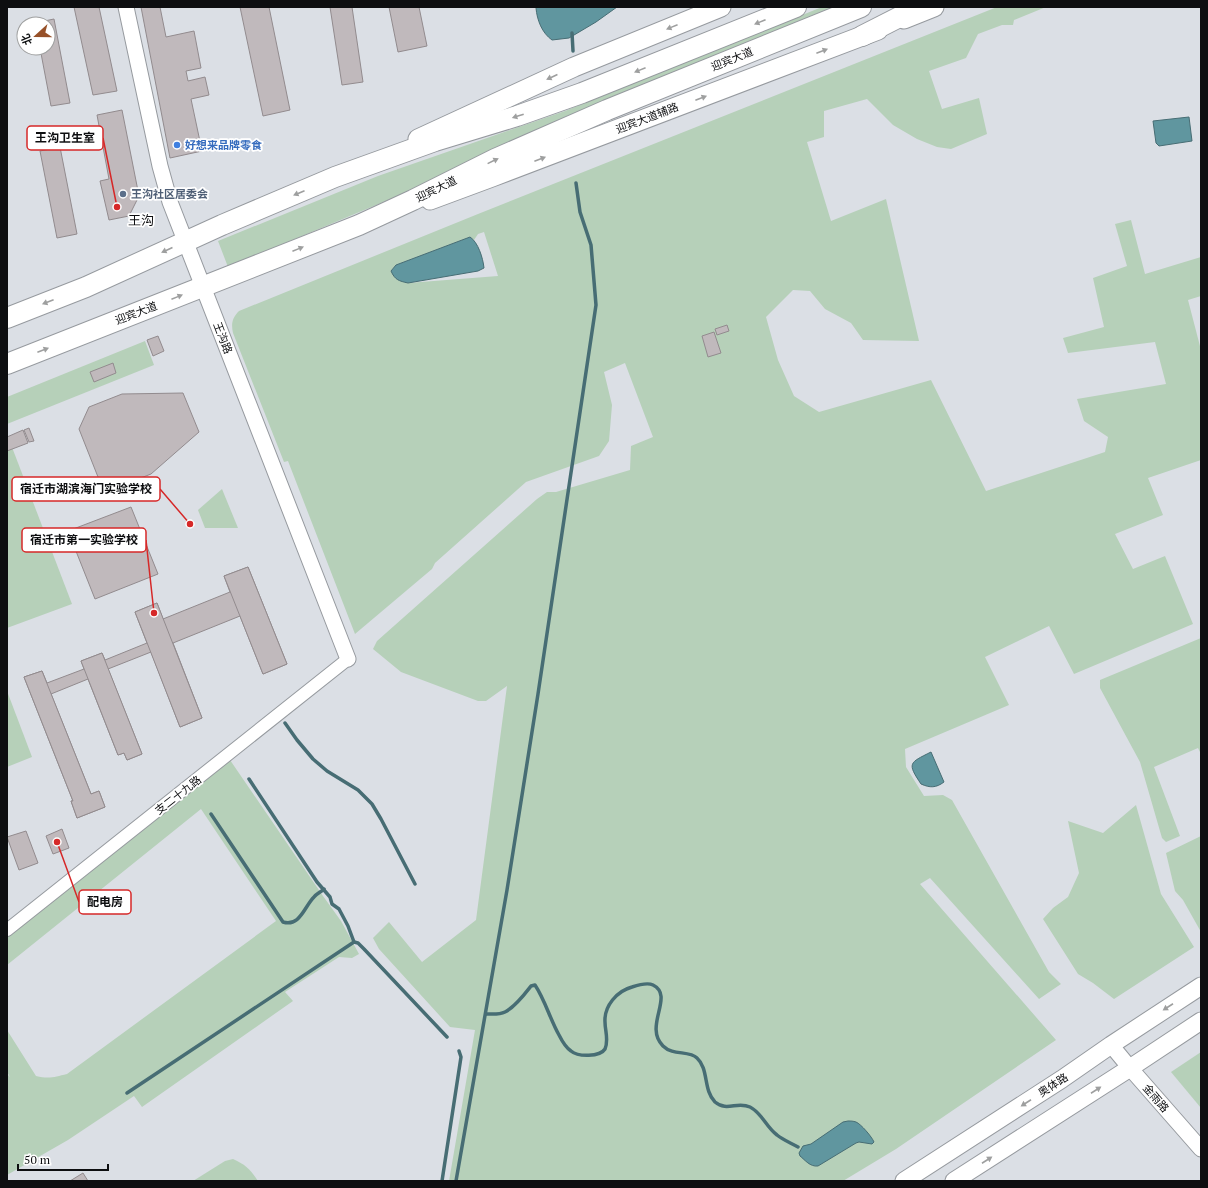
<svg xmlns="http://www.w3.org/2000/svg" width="1208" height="1188" viewBox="0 0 1208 1188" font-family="'PT Serif','Noto Sans SC',serif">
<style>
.green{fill:#b6d0b9;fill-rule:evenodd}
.water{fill:#60969f;stroke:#476d74}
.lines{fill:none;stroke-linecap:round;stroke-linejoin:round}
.stream{stroke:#476d74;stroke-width:3.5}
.building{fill:#c0b9bc;stroke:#928b8e}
.minor-casing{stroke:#969a9f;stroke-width:14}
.tertiary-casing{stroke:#969a9f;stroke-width:17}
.secondary-casing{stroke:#969a9f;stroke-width:19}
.primary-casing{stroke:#969a9f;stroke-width:21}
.trunk-casing{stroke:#969a9f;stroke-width:22}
.minor{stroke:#fff;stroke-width:12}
.tertiary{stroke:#fff;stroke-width:15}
.secondary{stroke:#fff;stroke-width:17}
.primary{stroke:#fff;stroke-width:19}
.trunk{stroke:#fff;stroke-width:20}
.oneway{fill:#9e9f9f}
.shop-dot{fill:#3f7fe0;stroke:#fff;stroke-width:1.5}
.service-dot{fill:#5c6f8a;stroke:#fff;stroke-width:1.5}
.labels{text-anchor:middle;stroke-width:3.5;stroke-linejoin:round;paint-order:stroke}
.street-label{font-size:11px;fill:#0d0e10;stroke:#fff}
.shop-label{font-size:11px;font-weight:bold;fill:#366cbe;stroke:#fff;text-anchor:start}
.service-label{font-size:11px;font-weight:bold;fill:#4e5e75;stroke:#fff;text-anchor:start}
.quarter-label{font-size:13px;fill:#0d0e10;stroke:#fff}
.leader{fill:none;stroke:#d62828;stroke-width:1.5}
.callout-dot{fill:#d62828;stroke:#fff;stroke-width:1.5}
.callout{fill:#fff;stroke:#d62828;stroke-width:1.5}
.callout-label{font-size:12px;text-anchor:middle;font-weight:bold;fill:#0d0e10}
</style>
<rect width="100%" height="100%" fill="#dbdfe5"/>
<g class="green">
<polygon points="822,7 833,7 567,116 412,190 228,267 218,241 378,176 565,111"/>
<path d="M997 7H1046L1014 20 1013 25H1002L978 34 966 58 929 71 942 109 979 98 987 134 951 149 937 147 917 139 893 125 867 99 824 111V137L807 142 831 221 886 199 919 341 863 340 851 323 825 309 810 291 793 290 766 317 778 360 794 396 819 412 931 380 986 491 1105 452 1108 437 1084 421 1077 399 1166 384 1155 342 1068 353 1063 338 1104 327 1093 278 1127 266 1115 224 1131 220 1145 274 1201 257V296L1188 300 1201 350V460L1148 478 1163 515 1115 534 1133 569 1165 556 1193 624 1074 674 1049 626 985 657 1009 705 905 749 906 767 924 796 943 795 952 800 1049 972 1061 984 1039 999 930 878 920 884 1056 1040 896 1149 843 1181H449L475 1030 450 1027 379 949 373 938 389 922 422 962 476 920 507 686 486 701H478L401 672 373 649 377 641 537 499 547 492H556L630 470 631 446 653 437 625 363 604 372 612 405 609 441 599 456 526 482 435 563 432 569 355 634 288 461 284 462 233 333C231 324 232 318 239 311L478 214ZM484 232 498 276 408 283 391 271 396 265 470 237 474 240 478 234Z"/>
<polygon points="145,341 154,365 7,424 7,397"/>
<polygon points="10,442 72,604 7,628 7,444"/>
<polygon points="222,489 238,528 205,528 198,510"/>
<polygon points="1201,638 1201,754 1198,748 1154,767 1180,836 1166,842 1162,838 1140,762 1100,688 1100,680"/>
<polygon points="7,691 32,757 7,767"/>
<path d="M230 760 323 896 341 921 359 954 352 958 339 957 285 992 293 1001 142 1107 134 1096 68 1140 7 1175V1074L10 1077 7 1072V1030L36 1076C49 1079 55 1077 67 1074L276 921 201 809 7 965V934L189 794Z"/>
<polygon points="1136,805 1161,894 1194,947 1114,999 1093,983 1078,974 1043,919 1053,908 1068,897 1079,873 1068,821 1103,833"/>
<polygon points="1201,836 1201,932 1183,900 1175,891 1166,853"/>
<polygon points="1201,1052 1201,1108 1171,1072"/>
<path d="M233 1159C246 1165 250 1169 258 1181H193L225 1161Z"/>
</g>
<g class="water">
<path d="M537 7H617L596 22 569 38 552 40C542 33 537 20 536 8Z"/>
<polygon points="1189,117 1192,141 1159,146 1156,143 1153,121"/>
<path d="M470 237C478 242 483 258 484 268L478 271 408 283C399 281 395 280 391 271L396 265Z"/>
<path d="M931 752 944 782C936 788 930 788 921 784 907 763 909 763 931 752Z"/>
<path d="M848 1121C851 1121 853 1121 856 1122 861 1124 872 1137 874 1142L872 1144 859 1142 856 1143 818 1166C810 1167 805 1160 800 1156L799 1153 803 1146 811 1144 843 1122Z"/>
</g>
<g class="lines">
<g class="stream">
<polyline points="572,33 573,51"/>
<polyline points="285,723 297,740 313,759 327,771 358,790 372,804 381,819 415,884"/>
<polyline points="249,779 317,882 330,897 332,904 339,909 348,926 354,942"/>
<path d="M211 814 283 922C300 927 304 907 314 897 316 894 321 892 324 889"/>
<path d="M486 1014C492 1014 499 1015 505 1012 515 1007 524 995 531 986L535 985C545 1000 550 1019 559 1035 562 1041 565 1047 571 1051 578 1057 600 1057 605 1049 609 1040 605 1031 605 1022 604 1006 617 991 632 987 638 985 647 982 653 985 675 996 643 1026 663 1046 673 1056 689 1050 697 1058 709 1069 703 1090 715 1102 727 1112 737 1101 750 1107 762 1113 766 1127 777 1135 783 1140 791 1143 798 1147"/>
<polyline points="127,1093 354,942 358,943 364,949 447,1037"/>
<polyline points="442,1181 461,1057 459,1051"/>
<polyline points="456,1181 507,890 538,694 596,305 591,245 580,212 576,183"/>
</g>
</g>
<g class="building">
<polygon points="74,7 99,7 117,91 93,95"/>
<polygon points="141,7 160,7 166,37 194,31 201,68 186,71 188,81 205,77 209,95 191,99 202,151 170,158"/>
<polygon points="240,7 269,7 290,110 263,116"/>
<polygon points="330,7 352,7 363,82 342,85"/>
<polygon points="389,7 419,7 427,46 398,52"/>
<polygon points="54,19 70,103 51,106 40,48 48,48 48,24 35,24 35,23"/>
<polygon points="122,110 139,196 129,216 109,220 100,181 109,179 97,115"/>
<polygon points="60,147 77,234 57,238 40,151"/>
<polygon points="727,325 729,331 717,335 715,329"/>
<polygon points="714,332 721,353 708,357 702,336"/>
<polygon points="158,336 164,351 153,356 147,340"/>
<polygon points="113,363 116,373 94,382 90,372"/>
<polygon points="183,393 199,432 151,474 120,486 98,477 79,429 89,407 122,394"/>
<polygon points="29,428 34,441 29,442 24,430"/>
<polygon points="23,430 28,443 7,451 7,437"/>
<polygon points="131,507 158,574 95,599 68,531"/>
<polygon points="248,567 287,664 263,674 240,616 173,643 202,718 180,727 151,652 108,669 142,754 127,760 124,753 118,755 88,679 51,694 91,794 99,791 105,807 77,818 71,801 73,801 24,677 42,671 47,683 84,669 81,661 102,653 105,660 147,643 135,612 157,603 163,619 230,592 224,576"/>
<polygon points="248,567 287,664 263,674 224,576"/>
<polygon points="157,603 202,718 180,727 135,612"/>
<polygon points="102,653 142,754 127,760 124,753 118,755 81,661"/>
<polygon points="42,671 91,794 99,791 105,807 77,818 71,801 73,801 24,677"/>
<polygon points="62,829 69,848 53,854 46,836"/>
<polygon points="26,831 38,863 19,870 7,837"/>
<polygon points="83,1173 88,1181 70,1181"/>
</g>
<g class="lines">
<defs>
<polyline id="minor" points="7,930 348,659"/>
<g id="tertiary">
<polyline points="126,7 160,166 170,202 348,659"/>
<polyline points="1111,1045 1130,1068 1201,1149"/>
</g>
<g id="secondary">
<polyline points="904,1181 1062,1079 1111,1045 1201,986"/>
<polyline points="954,1181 1130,1068 1201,1021"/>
</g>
<g id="primary">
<polyline points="904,19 934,7"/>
<polyline points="418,139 574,67 721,7"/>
<polyline points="430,200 492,177 878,30"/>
</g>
<g id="trunk">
<polyline points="862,36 919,7"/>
<polyline points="7,318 86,287 222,225 335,177 435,141 517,116 582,93 796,7"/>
<polyline points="7,364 359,225 413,200 495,159 607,110 861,7"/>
</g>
</defs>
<use href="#minor" class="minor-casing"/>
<use href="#tertiary" class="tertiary-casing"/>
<use href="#secondary" class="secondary-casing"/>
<use href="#primary" class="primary-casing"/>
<use href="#trunk" class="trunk-casing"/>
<use href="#minor" class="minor"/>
<use href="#tertiary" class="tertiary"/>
<use href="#secondary" class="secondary"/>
<use href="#primary" class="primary"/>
<use href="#trunk" class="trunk"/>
</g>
<defs><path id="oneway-solid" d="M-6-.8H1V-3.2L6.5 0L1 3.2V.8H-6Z"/></defs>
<g class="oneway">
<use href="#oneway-solid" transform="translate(760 22) rotate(158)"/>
<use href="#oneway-solid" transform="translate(672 27) rotate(158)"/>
<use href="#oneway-solid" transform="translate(822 51) rotate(-21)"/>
<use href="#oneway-solid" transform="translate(640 70) rotate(158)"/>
<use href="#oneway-solid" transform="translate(552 77) rotate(155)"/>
<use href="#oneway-solid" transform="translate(701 98) rotate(-21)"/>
<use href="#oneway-solid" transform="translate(518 116) rotate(162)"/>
<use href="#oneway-solid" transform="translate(540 159) rotate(-21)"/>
<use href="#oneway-solid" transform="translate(493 161) rotate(-26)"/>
<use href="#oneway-solid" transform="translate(299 193) rotate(157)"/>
<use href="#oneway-solid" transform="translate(298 249) rotate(-22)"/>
<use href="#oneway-solid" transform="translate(167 250) rotate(156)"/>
<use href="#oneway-solid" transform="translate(177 297) rotate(-22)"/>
<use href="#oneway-solid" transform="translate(48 302) rotate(159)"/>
<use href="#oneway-solid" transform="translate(43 350) rotate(-21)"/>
<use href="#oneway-solid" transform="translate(1168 1007) rotate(147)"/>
<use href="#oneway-solid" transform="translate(1096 1090) rotate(-33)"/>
<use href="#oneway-solid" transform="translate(1026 1103) rotate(147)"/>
<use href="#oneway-solid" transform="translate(987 1160) rotate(-33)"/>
</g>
<circle class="shop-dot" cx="177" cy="145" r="4"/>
<circle class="service-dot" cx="123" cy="194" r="4"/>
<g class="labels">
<g class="street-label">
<text transform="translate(732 59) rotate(-22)" y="4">迎宾大道</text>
<text transform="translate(647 118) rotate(-21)" y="4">迎宾大道辅路</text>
<text transform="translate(436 189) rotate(-26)" y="4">迎宾大道</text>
<text transform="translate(136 313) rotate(-21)" y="4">迎宾大道</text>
<text transform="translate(223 338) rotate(69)" y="4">王沟路</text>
<text transform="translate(178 795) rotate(-38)" y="4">支二十九路</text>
<text transform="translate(1053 1085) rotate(-33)" y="4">奥体路</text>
<text transform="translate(1156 1098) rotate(49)" y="4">金雨路</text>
</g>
<g class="shop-label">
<text x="185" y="149">好想来品牌零食</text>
</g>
<g class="service-label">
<text x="131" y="198">王沟社区居委会</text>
</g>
<g class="quarter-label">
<text x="141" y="225">王沟</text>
</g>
</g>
<path class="leader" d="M117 207L103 138M190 524L160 489M154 613L146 540M57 842L79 902"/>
<g class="callout-dot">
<circle cx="117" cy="207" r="4"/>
<circle cx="190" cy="524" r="4"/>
<circle cx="154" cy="613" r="4"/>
<circle cx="57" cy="842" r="4"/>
</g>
<g class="callout">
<rect x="27" y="126" width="76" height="24" rx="4"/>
<rect x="12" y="477" width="148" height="24" rx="4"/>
<rect x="22" y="528" width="124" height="24" rx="4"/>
<rect x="79" y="890" width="52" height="24" rx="4"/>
</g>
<g class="callout-label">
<text x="65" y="142">王沟卫生室</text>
<text x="86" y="493">宿迁市湖滨海门实验学校</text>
<text x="84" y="544">宿迁市第一实验学校</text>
<text x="105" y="906">配电房</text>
</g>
<rect width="1208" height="1188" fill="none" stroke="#0d0e10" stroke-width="16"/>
<g transform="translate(36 36) rotate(249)"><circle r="19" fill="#ffffff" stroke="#9e9f9f"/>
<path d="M0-3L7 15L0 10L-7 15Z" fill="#975129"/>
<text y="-6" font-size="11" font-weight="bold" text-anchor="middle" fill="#0d0e10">北</text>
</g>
<path d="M18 1164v6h90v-6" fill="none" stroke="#0d0e10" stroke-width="2"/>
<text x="24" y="1164" font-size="12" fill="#0d0e10" stroke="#ffffff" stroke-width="3" paint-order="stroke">50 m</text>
</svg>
